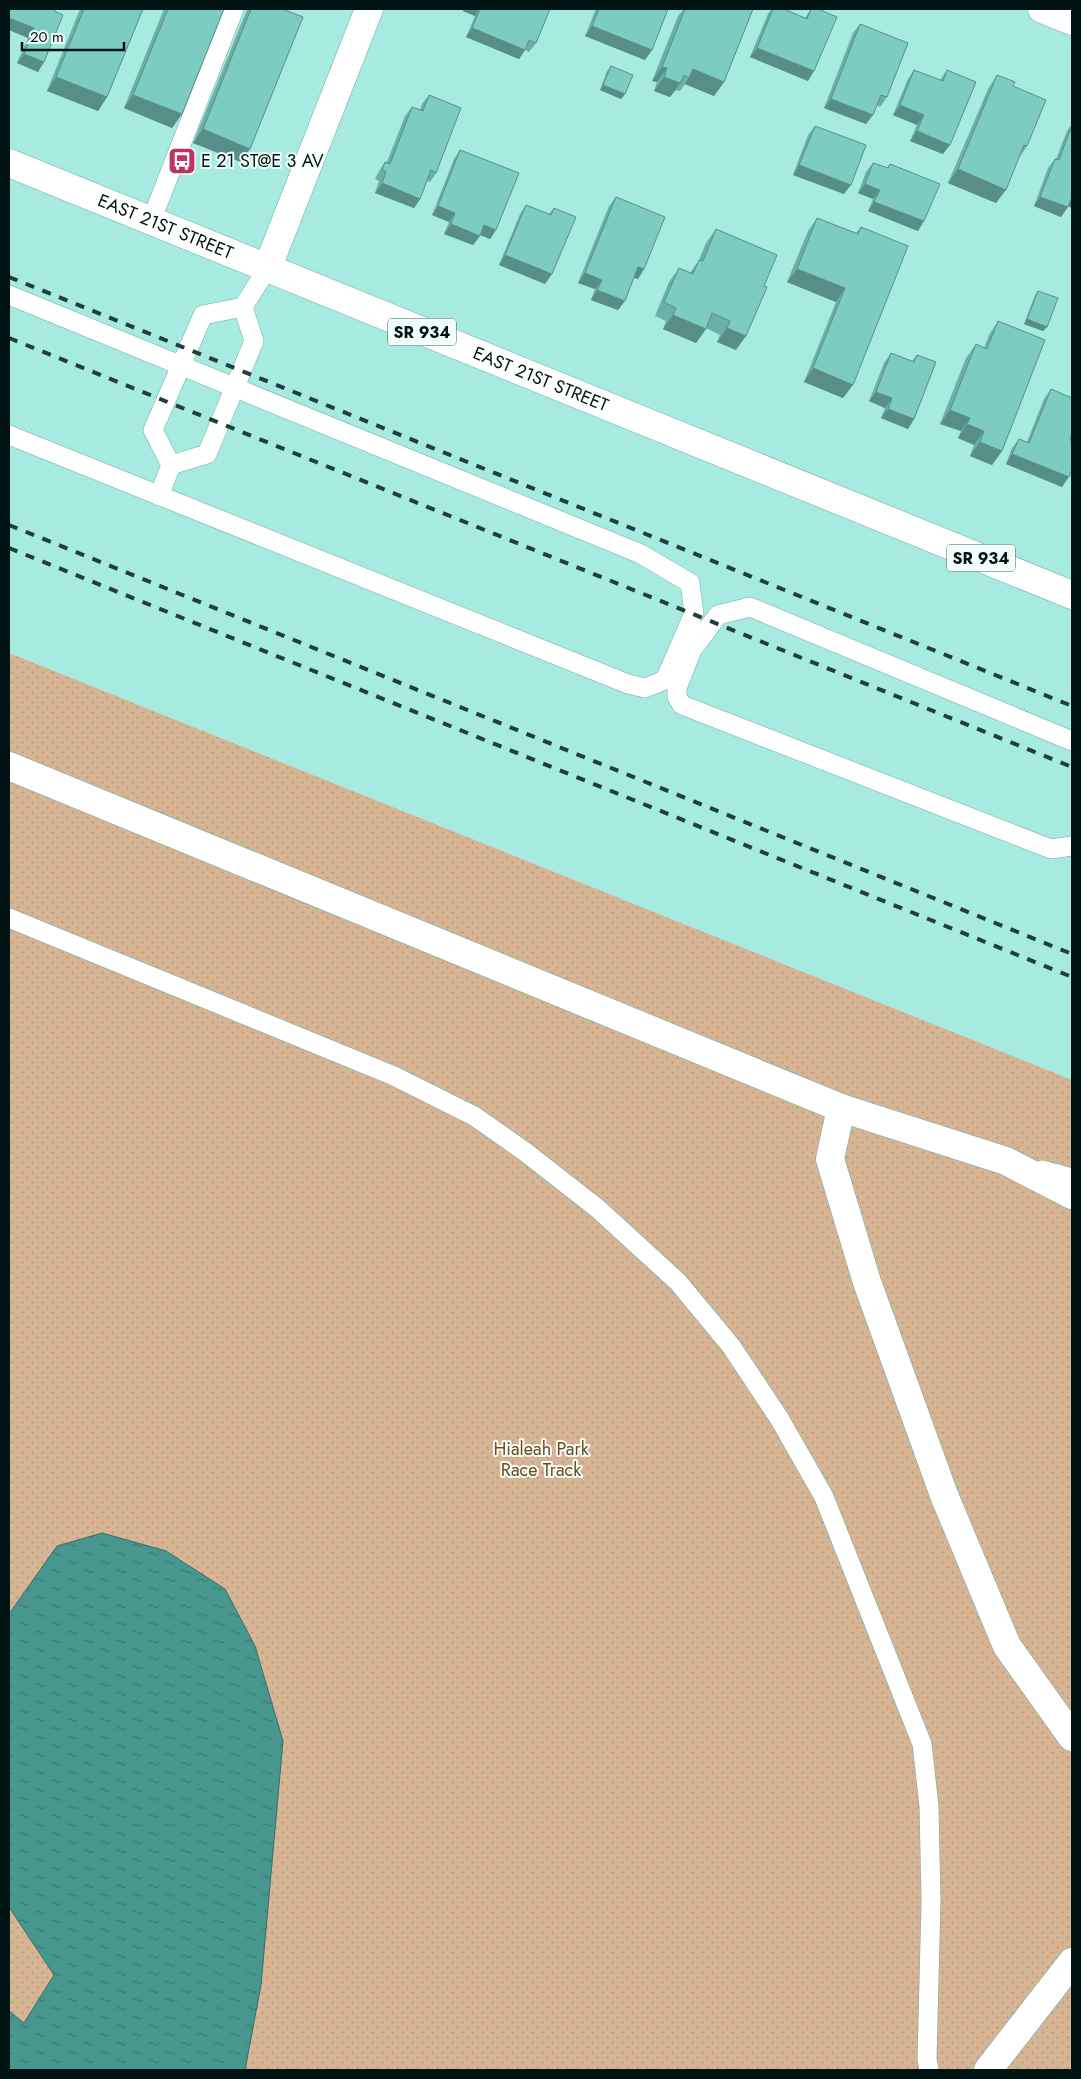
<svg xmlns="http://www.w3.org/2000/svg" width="1081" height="2079" viewBox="0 0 1081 2079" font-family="Jost,sans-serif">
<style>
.park{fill:url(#park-dots)}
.water{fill:url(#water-ripples);stroke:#327069}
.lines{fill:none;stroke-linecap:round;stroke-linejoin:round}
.lane-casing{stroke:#6dafa6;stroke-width:20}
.street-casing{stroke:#6dafa6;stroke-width:29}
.primary-casing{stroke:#6dafa6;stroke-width:29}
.lane{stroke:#fff;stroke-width:19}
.street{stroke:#fff;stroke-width:28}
.primary{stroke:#fff;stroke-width:28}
.rail{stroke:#203e3b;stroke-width:4;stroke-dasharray:9 9;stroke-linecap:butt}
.wall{fill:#6bafa7}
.shaded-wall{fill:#578f88}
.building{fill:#7cccc2;stroke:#578f88}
.labels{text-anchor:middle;stroke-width:4;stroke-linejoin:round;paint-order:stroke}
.shield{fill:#f2fefc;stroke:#495b59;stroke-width:1}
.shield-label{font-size:16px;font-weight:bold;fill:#001513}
.poi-label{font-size:18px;fill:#001513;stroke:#f2fefc;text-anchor:start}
.street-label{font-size:18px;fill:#001513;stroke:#f2fefc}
.park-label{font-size:18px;fill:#754915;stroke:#f2fefc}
</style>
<defs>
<pattern id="park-dots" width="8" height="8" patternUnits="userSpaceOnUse" patternTransform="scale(1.25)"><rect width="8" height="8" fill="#d6b494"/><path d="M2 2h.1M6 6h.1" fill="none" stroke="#b69a7f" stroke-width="1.8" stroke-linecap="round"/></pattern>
<pattern id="water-ripples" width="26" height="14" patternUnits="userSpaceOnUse" patternTransform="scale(1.25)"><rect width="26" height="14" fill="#47978e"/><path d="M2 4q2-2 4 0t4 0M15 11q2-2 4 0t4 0" fill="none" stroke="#397a73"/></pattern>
</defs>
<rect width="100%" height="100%" fill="#a6eae0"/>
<polygon class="park" points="9,653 1072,1080 1072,2070 9,2070"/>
<polygon class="water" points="102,1533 166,1551 225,1589 255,1646 283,1741 261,1985 245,2070 9,2070 9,2011 24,2023 54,1975 9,1907 9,1614 57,1546"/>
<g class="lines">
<defs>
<g id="lane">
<polyline points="151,221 234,9"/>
<polyline points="9,295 641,554 690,583 694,613 665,680 645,688 628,684 9,435"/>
<polyline points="171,465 207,454 254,341 243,307"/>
<polyline points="159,496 171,465 153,430 203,315 243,307 267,269"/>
<polyline points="1072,741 750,607 718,615 692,650 677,688 677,697 682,705 1051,849 1072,846"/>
<polyline points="9,918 394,1076 474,1116 524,1151 597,1208 678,1282 731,1346 779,1418 824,1497 922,1744 929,1806 931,1901 927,2059 929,2070"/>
<polyline points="1042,1170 1072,1178"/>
</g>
<g id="street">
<polyline points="1042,9 1072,21"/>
<polyline points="267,269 369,9"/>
<polyline points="9,766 841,1108 1006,1161 1072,1195"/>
<polyline points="841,1108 830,1159 867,1282 944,1495 1007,1646 1072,1737"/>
<polyline points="988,2070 1072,1962"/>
</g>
<g id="primary">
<path id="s1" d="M9 163 1072 595"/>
</g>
</defs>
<use href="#lane" class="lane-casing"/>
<use href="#street" class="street-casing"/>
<use href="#primary" class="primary-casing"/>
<use href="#lane" class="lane"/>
<use href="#street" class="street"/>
<use href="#primary" class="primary"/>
<g class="rail">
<polyline points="9,277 1072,706"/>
<polyline points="9,338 1072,767"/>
<polyline points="9,525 1072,954"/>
<polyline points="9,548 1072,977"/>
</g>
</g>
<g class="wall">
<polygon points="9,9 55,9 38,72 17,63 28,38 9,30"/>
<polygon points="80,9 143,9 107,97 98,111 47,91"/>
<polygon points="164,9 224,9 182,114 172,128 124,108"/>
<polygon points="248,9 282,9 241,162 193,143 246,12"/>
<polygon points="464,9 550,9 536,43 529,52 525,50 519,59 466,37 475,16 463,11"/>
<polygon points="596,9 668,9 645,60 585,36"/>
<polygon points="684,9 753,9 724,82 714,96 685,84 680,91 676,90 670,97 654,91 657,82 652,81 678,16"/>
<polygon points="772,9 784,9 805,18 811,9 818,9 808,81 750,57 768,14"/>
<polygon points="860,24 887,97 880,107 876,105 866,124 824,108 853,33"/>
<polygon points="611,66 625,94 621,99 600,90 607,71"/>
<polygon points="914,70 940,80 947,70 943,154 910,141 917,125 893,115 908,79"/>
<polygon points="997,75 1013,86 1027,146 1019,158 996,203 948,183 988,89"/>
<polygon points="429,95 436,173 430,182 427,181 420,199 414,208 375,193 379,181 375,179 379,171 385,162 387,162 405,116 412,107 420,110 422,104"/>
<polygon points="1072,124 1072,208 1068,206 1061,217 1034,206 1048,168 1055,159 1056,159 1067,131"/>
<polygon points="815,126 844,194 793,175 808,135"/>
<polygon points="460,150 496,230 490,239 480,235 473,245 444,234 449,222 432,215 454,159"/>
<polygon points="873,163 887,168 890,164 918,231 868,211 873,199 858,193 866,172"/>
<polygon points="616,197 644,269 638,279 634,278 618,310 591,300 595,289 578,283 609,206"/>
<polygon points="526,205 549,214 554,208 545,284 499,265 520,214"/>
<polygon points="817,218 856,233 861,227 843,398 804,382 836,302 787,282 808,231"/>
<polygon points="716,229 736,350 717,342 720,335 706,328 696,343 663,329 666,321 655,316 669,282 679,268 690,273 699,260 706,243"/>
<polygon points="1038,291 1047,327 1043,331 1024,324 1035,295"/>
<polygon points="998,321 1002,451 992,465 970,456 974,445 958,438 961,431 940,424 966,358 976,344 984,348 989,335"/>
<polygon points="891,353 912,361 917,355 914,419 908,429 881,418 885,408 869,401 884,363"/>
<polygon points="1051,389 1070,440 1062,487 1006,464 1012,448 1019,439 1027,442 1044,399"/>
</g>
<g class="shaded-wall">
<polygon points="464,9 479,9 475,16 463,11"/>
<polygon points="9,18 34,28 28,38 9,30"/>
<polygon points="592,26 652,50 645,60 585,36"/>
<polygon points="472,28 525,50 519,59 466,37"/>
<polygon points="757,48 814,71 808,81 750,57"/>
<polygon points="24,54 44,62 38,72 17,63"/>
<polygon points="662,67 667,68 657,82 652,81"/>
<polygon points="693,69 724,82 714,96 685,84 689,78"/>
<polygon points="56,77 107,97 98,111 47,91"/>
<polygon points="664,77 680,83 670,97 654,91"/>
<polygon points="603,85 625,94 621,99 600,90"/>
<polygon points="133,95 182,114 172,128 124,108"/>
<polygon points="831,99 873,115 866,124 824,108"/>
<polygon points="900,105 924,115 917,125 893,115"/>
<polygon points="203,129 250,149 241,162 193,143"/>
<polygon points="917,131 950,145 943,154 910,141"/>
<polygon points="799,165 851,185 844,194 793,175"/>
<polygon points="958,169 1006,190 996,203 948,183"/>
<polygon points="382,183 420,199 414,208 375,193"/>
<polygon points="865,184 880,190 873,199 858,193"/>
<polygon points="1072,196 1072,208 1066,205"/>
<polygon points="1040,197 1068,207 1061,217 1034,206"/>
<polygon points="874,202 924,221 918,231 868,211"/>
<polygon points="438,206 455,213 449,222 432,215"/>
<polygon points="451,224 480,236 473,245 444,234"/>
<polygon points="484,225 496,230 490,239 478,234"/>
<polygon points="505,255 552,274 545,284 499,265"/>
<polygon points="638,267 644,269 638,279 632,277"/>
<polygon points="797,269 845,288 836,302 787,282"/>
<polygon points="585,273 602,280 595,289 578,283"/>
<polygon points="597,290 625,301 618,310 591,300"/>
<polygon points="673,315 706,329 696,343 663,329"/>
<polygon points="1027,319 1047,327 1043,331 1024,324"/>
<polygon points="727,328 746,336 736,350 717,342"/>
<polygon points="813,368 853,385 843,398 804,382"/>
<polygon points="876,392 892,398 885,408 869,401"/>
<polygon points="888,409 914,419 908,429 881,418"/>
<polygon points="950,410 970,418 961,431 940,424"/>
<polygon points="967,424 984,431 974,445 958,438"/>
<polygon points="980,442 1002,451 992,465 970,456"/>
<polygon points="1012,454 1069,477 1062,487 1006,464"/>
</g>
<g class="building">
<polygon points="9,9 55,9 54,11 63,15 44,62 24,54 34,28 9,18"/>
<polygon points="84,9 143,9 107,97 56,77"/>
<polygon points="168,9 224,9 182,114 133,95"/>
<polygon points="251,9 282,9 303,17 250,149 203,129"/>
<polygon points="480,9 550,9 536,43 529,40 525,50 472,28"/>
<polygon points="599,9 668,9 652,50 592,26"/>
<polygon points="685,9 753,9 724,82 693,69 689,78 684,75 680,83 664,77 667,68 662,67"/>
<polygon points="773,9 784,9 807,19 811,9 818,9 837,17 814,71 757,48"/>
<polygon points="860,24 908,43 887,97 881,95 873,115 831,99"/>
<polygon points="611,66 633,75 625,94 603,85"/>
<polygon points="914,70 943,81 947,70 976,82 950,145 917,131 924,115 900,105"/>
<polygon points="997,75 1015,82 1013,86 1046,100 1027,146 1024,145 1006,190 958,169"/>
<polygon points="429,95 461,108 436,173 431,170 420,199 382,183 386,172 382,170 385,162 390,164 412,107 423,111"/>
<polygon points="1072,125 1072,197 1068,207 1040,197 1055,159 1059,160"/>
<polygon points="815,126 866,145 851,185 799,165"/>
<polygon points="460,150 519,173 496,230 484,225 480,236 451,224 455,213 438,206"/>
<polygon points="873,163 888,168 890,164 940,184 924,221 874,202 880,190 865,184"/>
<polygon points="616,197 665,217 644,269 638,267 625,301 597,290 602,280 585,273"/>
<polygon points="526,205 551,215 554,208 576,217 552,274 505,255"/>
<polygon points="817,218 858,234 861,227 908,246 853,385 813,368 845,288 797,269"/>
<polygon points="716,229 777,255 764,286 767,287 746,336 727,328 730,321 712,313 706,329 673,315 676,308 664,302 679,268 693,274 699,260 703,261"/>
<polygon points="1038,291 1058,298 1047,327 1027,319"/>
<polygon points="998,321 1045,340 1002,451 980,442 984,431 967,424 970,418 950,410 976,344 987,349"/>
<polygon points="891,353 914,362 917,355 936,362 914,419 888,409 892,398 876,392"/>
<polygon points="1051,389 1072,398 1072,434 1070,440 1072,441 1072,469 1069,477 1012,454 1019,439 1029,443"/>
</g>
<defs>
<symbol id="bus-square" viewBox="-11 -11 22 22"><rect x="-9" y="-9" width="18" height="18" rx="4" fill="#c03261" stroke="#f2fefc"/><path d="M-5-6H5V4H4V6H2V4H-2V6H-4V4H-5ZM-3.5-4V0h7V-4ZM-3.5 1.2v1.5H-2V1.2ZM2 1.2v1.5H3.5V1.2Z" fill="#fff"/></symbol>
</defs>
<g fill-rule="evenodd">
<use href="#bus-square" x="166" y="145" width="32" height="32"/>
</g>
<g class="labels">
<g class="shield">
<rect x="388" y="318.5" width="68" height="27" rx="4"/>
<rect x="947" y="544.5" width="68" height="27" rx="4"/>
</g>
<g class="shield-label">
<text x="422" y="338">SR 934</text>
<text x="981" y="564">SR 934</text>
</g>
<g class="poi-label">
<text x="201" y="167">E 21 ST@E 3 AV</text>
</g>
<g class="street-label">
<text dy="6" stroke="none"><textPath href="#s1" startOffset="169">EAST 21ST STREET</textPath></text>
<text dy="6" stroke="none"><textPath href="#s1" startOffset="574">EAST 21ST STREET</textPath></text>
</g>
<g class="park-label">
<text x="541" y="1455">Hialeah Park<tspan x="541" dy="21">Race Track</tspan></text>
</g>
</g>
<rect width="1081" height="2079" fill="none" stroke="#001513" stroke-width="20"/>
<path d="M22 42v8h102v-8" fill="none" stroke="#001513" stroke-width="2.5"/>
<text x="30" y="42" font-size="15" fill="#001513" stroke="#f2fefc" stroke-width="4" paint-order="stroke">20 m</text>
</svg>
